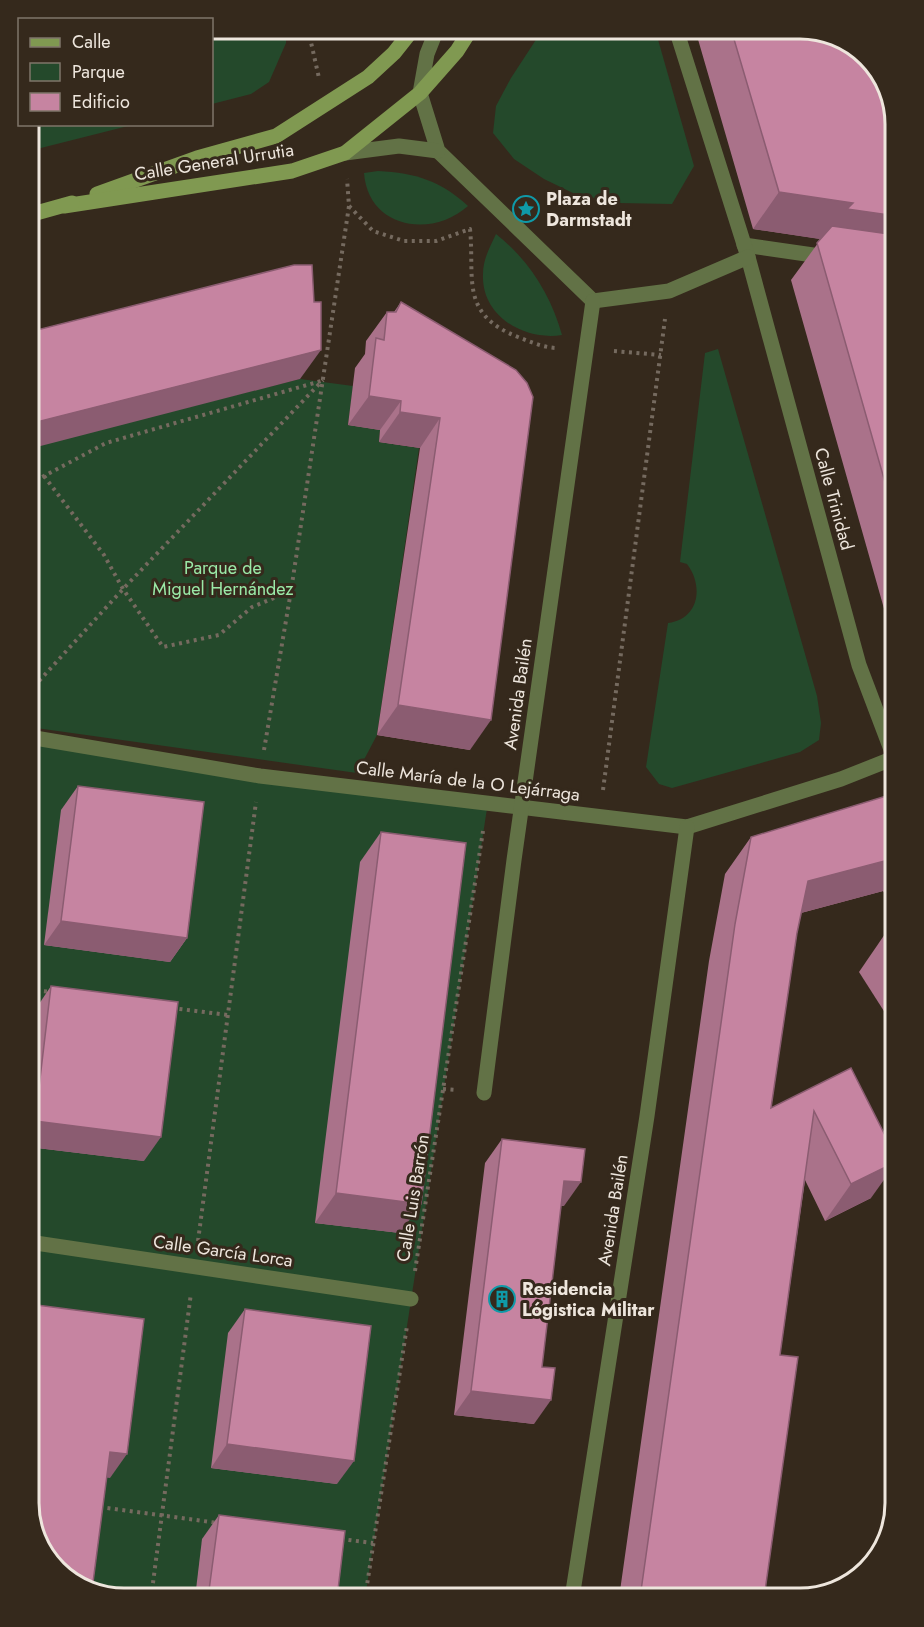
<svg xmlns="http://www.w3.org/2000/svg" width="924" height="1627" viewBox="0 0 924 1627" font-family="Jost,sans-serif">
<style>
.green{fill:#24492b}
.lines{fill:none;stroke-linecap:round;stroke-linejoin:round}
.path{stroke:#756a5f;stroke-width:4;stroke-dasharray:3 4.5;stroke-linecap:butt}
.pedestrian{stroke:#627246;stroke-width:15}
.minor{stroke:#627246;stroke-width:15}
.secondary{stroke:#809951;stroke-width:15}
.wall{fill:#aa728a}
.shaded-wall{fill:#8b5c71}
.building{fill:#c684a1;stroke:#8b5c71;stroke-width:1.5}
.labels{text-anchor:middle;stroke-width:6;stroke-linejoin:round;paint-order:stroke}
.street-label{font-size:18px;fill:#eee6dd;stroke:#35291c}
.poi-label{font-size:18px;font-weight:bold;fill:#eee6dd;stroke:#35291c;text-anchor:start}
.park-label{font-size:18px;fill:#9ae9a7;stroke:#35291c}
.rim{fill:none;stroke:#eee6dd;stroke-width:3}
</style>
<rect width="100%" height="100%" fill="#35291c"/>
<g class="green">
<polygon points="212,29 286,29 286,43 269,82 251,94 212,104"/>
<polygon points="543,29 655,29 694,166 672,204 619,203 575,194 544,179 514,159 493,133 496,106 511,78"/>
<polygon points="29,125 29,124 132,125 29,151"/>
<path d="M378 171C416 173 441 181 468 206 431 239 368 228 364 173Z"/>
<path d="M496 234C529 260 551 295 562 335 524 341 481 316 483 274 483 259 490 247 496 234Z"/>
<path d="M718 349 817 696 821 723 819 740 800 752 672 788 659 784 646 767 668 623C699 619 704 586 687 564L680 562 705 353Z"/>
<polygon points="300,379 353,386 348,425 380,430 379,442 419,448 377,735 357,773 29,727 29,447"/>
<polygon points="29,743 488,802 365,1598 118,1598 71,1583 29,1503"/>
</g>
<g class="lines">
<g class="path">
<polyline points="308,29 319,78"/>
<path d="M349 206 373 231 404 241H436L470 229C475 278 459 314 518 337 531 342 544 348 558 348"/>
<polyline points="614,351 661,355"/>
<polyline points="44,476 104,555 123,589 163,647 219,635 252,607 291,591"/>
<polyline points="29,484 106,443 321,381"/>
<polyline points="29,692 123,589 323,380"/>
<polyline points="264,750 291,591 349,206 347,179"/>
<polyline points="603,790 665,319"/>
<polyline points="29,990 52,992"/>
<polyline points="172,1008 228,1015"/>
<polyline points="443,1089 457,1090"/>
<polyline points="198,1241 256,802"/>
<polyline points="415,1271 483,831"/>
<polyline points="100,1507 218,1523"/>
<polyline points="341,1539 373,1543"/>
<polyline points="151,1598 191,1293"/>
<polyline points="365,1598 407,1326"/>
</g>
<polyline class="pedestrian" points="744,245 827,257"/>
<g class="minor">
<polyline points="437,29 427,54 420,93 438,151 593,301"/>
<polyline points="676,29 748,257 859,665 895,760"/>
<polyline points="345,153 399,146 438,151"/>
<polyline points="593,301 669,291 748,257"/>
<polyline points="29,737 260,776 687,827 841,779 894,758"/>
<polyline points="484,1093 514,860 593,301"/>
<polyline points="29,1242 411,1299"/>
<polyline points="572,1598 647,1116 687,827"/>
</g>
<g class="secondary">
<polyline points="97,194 197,158 276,136 368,77 394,53 413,29"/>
<polyline points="64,206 292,171 345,153 420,93 457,51 471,29"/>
<polyline points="29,215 72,203"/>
</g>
</g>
<g class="wall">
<polygon points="695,29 807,29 896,124 896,651 791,280 821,239 753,229"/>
<polygon points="401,302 516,370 470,750 377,735 420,448 379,442 380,430 348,425 355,368 365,354 366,341 387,312 394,312"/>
<polygon points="78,786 187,938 170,962 44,945 61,810"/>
<polygon points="896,793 896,911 883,891 801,913 797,933 771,1108 851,1068 871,1198 825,1221 805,1180 780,1355 764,1598 619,1598 709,961 725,874 751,837"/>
<polygon points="381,832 400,1233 315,1223 360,862"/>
<polygon points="896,928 896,1030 859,972 885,934"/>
<polygon points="51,986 144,1161 29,1147 29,1059 35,1010"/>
<polygon points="502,1139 564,1206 561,1206 534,1424 454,1415 485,1163"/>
<polygon points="245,1309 337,1484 211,1468 228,1333"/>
<polygon points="219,1515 337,1598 195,1598 202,1539"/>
</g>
<g class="shaded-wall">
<polygon points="779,192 853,203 896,216 896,256 826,240 753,229"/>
<polygon points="321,350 300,379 29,449 29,424"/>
<polygon points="369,396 401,401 380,430 348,425"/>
<polygon points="400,412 440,418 420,448 379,442"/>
<polygon points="398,705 491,720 470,750 377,735"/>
<polygon points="896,858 896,873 883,891 782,918 808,881"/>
<polygon points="61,921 187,938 170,962 44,945"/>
<polygon points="35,1121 161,1137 144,1161 29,1147 29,1130"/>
<polygon points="896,1162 896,1163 871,1198 825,1221 851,1184"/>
<polygon points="564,1181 581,1182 564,1206 548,1205"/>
<polygon points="336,1193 421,1204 400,1233 315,1223"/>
<polygon points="471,1391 551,1400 534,1424 454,1415"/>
<polygon points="227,1444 354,1461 337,1484 211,1468"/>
<polygon points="110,1452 127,1454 110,1478 93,1476"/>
</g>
<g class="building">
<polygon points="731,29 807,29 854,45 886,82 896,124 896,216 847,209 853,203 779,192"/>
<polygon points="832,226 896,235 896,521 817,243"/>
<polygon points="294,265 312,265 314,302 321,302 321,350 29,424 29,332"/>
<polygon points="401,302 516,370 527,383 533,397 491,720 398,705 440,418 400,412 401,401 369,396 376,338 384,340 387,312 396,312"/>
<polygon points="78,786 204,802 187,938 61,921"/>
<polygon points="896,793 896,858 808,881 797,933 771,1108 851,1068 896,1157 896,1162 851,1184 814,1111 780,1355 798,1357 764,1598 640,1598 735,924 751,837"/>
<polygon points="381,832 466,843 421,1204 336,1193"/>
<polygon points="896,928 896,951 885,934"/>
<polygon points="51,986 178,1002 161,1137 35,1121"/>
<polygon points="502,1139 585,1149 581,1182 564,1181 542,1367 555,1368 551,1400 471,1391"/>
<polygon points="29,1304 144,1319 127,1454 110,1452 92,1590 71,1583 38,1545 28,1503"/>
<polygon points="245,1309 371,1326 354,1461 227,1444"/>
<polygon points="219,1515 345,1531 337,1598 208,1598"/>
</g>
<defs>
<symbol id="sight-ring" viewBox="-11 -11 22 22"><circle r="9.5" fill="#35291c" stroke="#0f9aa8" stroke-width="1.5"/><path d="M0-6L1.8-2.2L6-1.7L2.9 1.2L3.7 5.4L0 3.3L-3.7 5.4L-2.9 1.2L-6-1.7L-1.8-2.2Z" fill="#0f9aa8"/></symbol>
<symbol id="building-ring" viewBox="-11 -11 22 22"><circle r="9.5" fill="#35291c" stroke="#0f9aa8" stroke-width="1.5"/><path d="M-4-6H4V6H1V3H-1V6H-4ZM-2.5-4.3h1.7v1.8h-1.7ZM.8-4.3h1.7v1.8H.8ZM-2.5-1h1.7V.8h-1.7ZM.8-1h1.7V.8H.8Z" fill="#0f9aa8"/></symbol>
</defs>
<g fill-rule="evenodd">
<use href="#sight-ring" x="511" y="194" width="30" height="30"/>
<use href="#building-ring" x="487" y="1284" width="30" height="30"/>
</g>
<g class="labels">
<g class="street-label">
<text transform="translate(214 162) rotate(-9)" y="6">Calle General Urrutia</text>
<text transform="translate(834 499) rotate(75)" y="6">Calle Trinidad</text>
<text transform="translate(518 694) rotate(-82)" y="6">Avenida Bailén</text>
<text transform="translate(468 781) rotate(7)" y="6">Calle María de la O Lejárraga</text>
<text transform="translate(413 1198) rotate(-81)" y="6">Calle Luis Barrón</text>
<text transform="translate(613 1210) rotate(-81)" y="6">Avenida Bailén</text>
<text transform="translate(223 1251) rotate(8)" y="6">Calle García Lorca</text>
</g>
<g class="poi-label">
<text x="546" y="205">Plaza de<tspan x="546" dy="21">Darmstadt</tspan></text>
<text x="522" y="1295">Residencia<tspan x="522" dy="21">Lógistica Militar</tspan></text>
</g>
<g class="park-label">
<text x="223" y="574">Parque de<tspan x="223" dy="21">Miguel Hernández</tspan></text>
</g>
</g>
<path d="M0 0H924V1627H0ZM124 39H800A85 85 0 0 1 885 124V1503A85 85 0 0 1 800 1588H124A85 85 0 0 1 39 1503V124A85 85 0 0 1 124 39Z" fill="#35291c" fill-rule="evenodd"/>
<path class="rim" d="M124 39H800A85 85 0 0 1 885 124V1503A85 85 0 0 1 800 1588H124A85 85 0 0 1 39 1503V124A85 85 0 0 1 124 39Z"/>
<rect x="18" y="18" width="195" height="108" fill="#35291c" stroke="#7f7569" stroke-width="1.5"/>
<rect x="30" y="38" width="30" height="9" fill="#809951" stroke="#7f7569" stroke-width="1.5"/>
<text x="72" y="48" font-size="18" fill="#eee6dd">Calle</text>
<rect x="30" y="63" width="30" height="18" fill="#24492b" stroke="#7f7569" stroke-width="1.5"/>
<text x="72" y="78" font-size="18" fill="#eee6dd">Parque</text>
<rect x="30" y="93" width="30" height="18" fill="#c684a1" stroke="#7f7569" stroke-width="1.5"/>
<text x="72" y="108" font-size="18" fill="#eee6dd">Edificio</text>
</svg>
